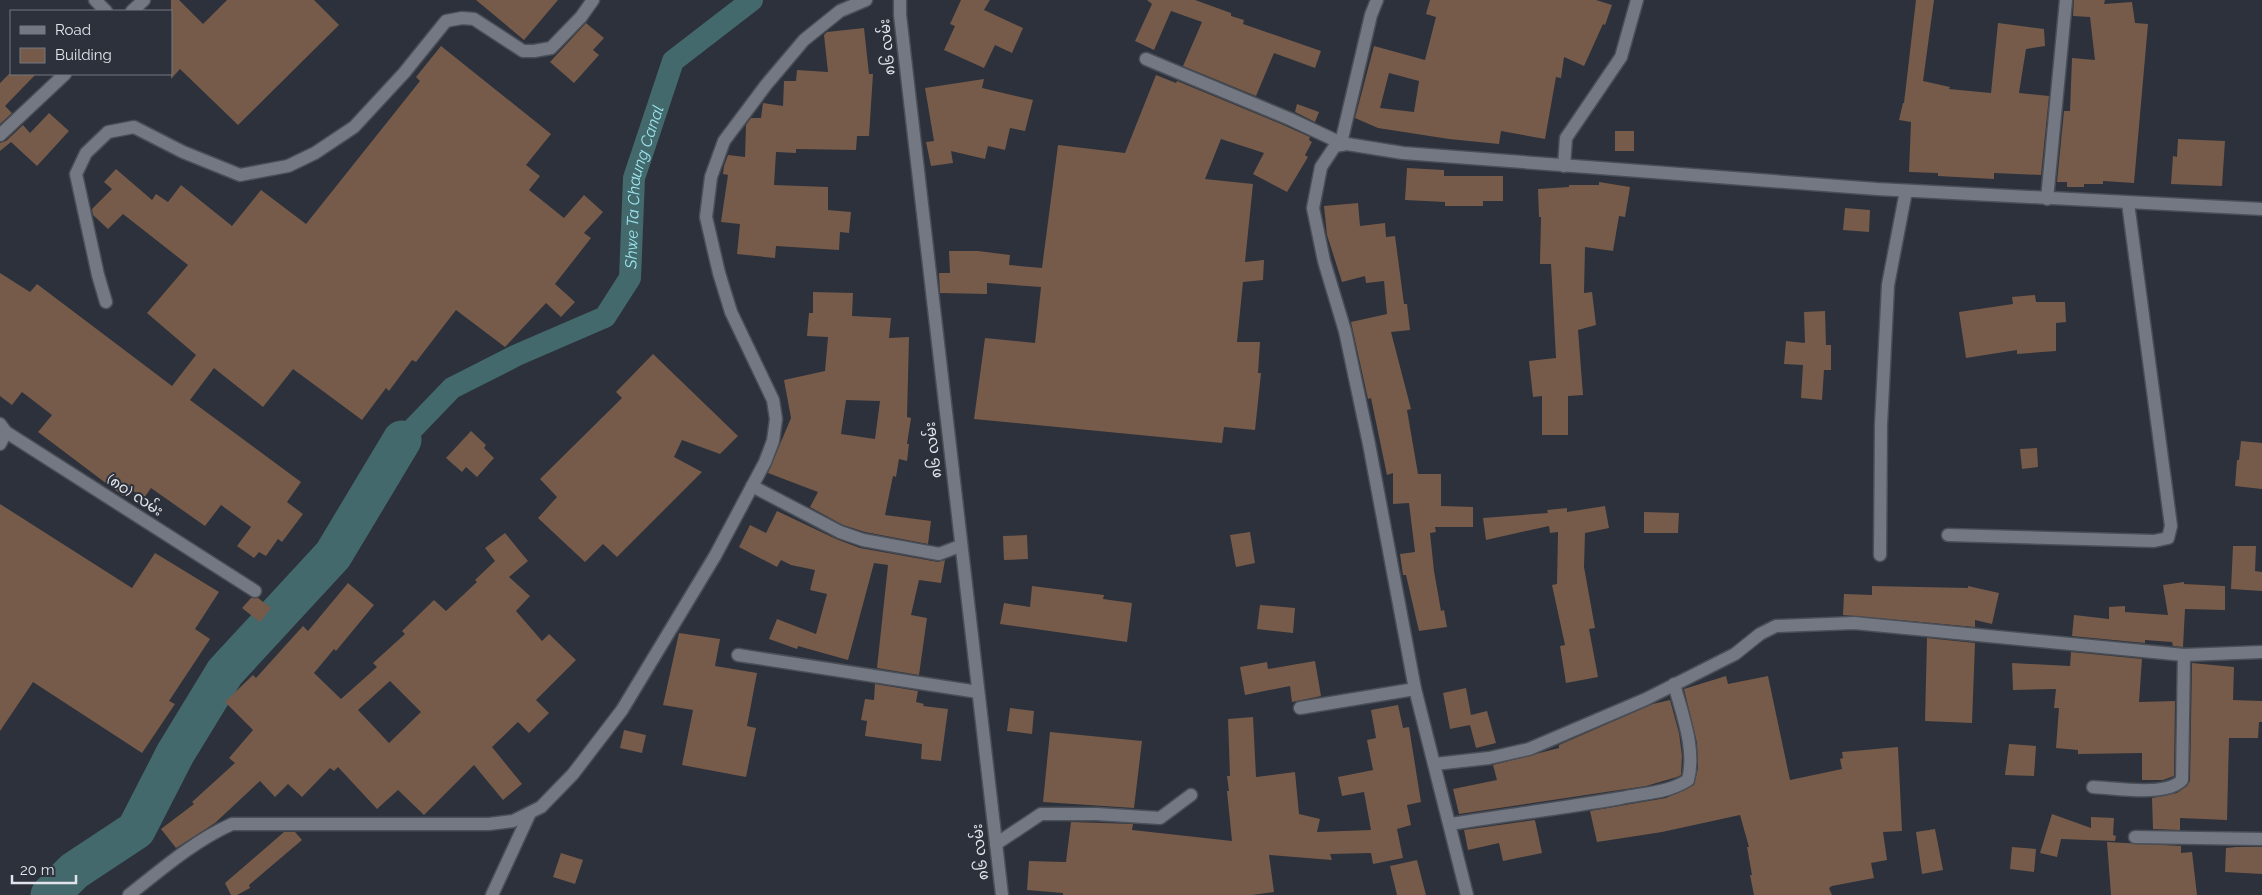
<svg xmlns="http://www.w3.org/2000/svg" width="2262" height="895" viewBox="0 0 2262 895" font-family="Raleway,'Noto Sans Myanmar',sans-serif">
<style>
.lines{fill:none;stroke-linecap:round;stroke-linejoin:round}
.canal{stroke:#43696d;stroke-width:22}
.river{stroke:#43696d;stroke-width:39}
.building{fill:#765b4a;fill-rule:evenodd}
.minor-casing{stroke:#4a4e56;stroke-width:15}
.minor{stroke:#737883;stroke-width:12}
.labels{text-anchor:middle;stroke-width:4;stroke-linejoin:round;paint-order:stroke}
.street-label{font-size:15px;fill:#e1e4ea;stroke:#2c313b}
.water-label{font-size:16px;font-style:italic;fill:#9be5ed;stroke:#2c313b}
</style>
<rect width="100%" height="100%" fill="#2c313b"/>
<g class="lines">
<path class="canal" id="s1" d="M402 440 452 388 517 355 605 317 630 278 634 178 673 61 752 0"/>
<polyline class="river" points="50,895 74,871 136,830 175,754 225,672 333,555 402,440"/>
</g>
<g class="building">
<polygon points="171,0 179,0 203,24 227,0 314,0 339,25 238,125 180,69 171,79"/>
<polygon points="476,0 558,0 524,40"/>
<polygon points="961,0 990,0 984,10 1023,28 1012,53 995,45 984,68 944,50 955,26 950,24"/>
<polygon points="1147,0 1195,0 1231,13 1231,16 1244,20 1243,24 1321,51 1315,68 1274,53 1256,96 1183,66 1202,22 1171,11 1154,50 1135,41 1152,4"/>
<path d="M1430 0H1596L1612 5 1605 25 1603 24 1584 66 1564 57 1561 78 1556 77 1545 139 1501 131 1499 144 1449 139 1378 128 1355 118 1374 46 1425 60 1436 17 1426 14ZM1389 73 1419 81 1414 112 1380 108Z"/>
<polygon points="1916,0 1934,0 1923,81 1950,87 1949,89 1991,93 1998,23 2044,29 2045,46 2026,49 2019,93 2049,96 2041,175 1994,173 1994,179 1938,176 1938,173 1909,172 1911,122 1899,120 1903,103 1904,103"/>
<polygon points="2074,0 2105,0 2104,4 2132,2 2135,23 2148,24 2134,183 2103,181 2103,184 2084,184 2084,187 2067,187 2067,182 2057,182 2064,111 2070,111 2072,58 2095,60 2090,17 2073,16"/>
<polygon points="586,23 604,38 593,50 599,55 574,83 550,62"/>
<polygon points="864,28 869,74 873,74 869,136 857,136 856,150 796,149 796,153 776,152 774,185 828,187 828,210 851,212 849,233 840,232 839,250 776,246 775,258 737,254 740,224 721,222 728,175 723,174 724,166 728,155 745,157 746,125 751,118 761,118 763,103 783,106 784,81 796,81 797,70 828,72 824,35 827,32"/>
<polygon points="441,46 551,134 526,165 540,176 529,190 564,218 584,195 603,212 584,233 591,238 555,284 575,302 561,317 546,303 505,347 456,310 416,362 412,360 389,391 386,388 362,420 293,369 263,407 214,368 190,400 301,482 287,502 303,514 282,542 278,539 266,556 259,552 254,558 237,546 251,527 221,505 205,526 151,488 144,498 129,488 123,496 38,432 52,415 22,392 12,405 0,396 0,273 30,292 37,284 172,386 196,355 147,313 188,265 123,214 108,229 93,215 92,209 112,189 104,182 116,169 152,200 156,194 168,202 181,185 232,226 261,190 306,224 420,81 416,77"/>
<polygon points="9,74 36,74 5,106 12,113 0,124 0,83"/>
<polygon points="1156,75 1176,83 1177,81 1281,124 1310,137 1309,140 1312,142 1305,155 1308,157 1287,192 1253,174 1264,153 1221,139 1205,179 1253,184 1245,262 1264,260 1263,280 1243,282 1237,342 1260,342 1258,373 1261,373 1255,430 1224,427 1222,443 974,419 985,338 1035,343 1041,287 987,283 987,294 940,293 939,273 950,273 949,251 978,251 1010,255 1009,265 1042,268 1058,145 1125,153"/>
<polygon points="984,79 982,88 1033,100 1025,131 1010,128 1005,150 988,146 985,159 951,151 953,163 931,166 926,142 934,141 925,88"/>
<polygon points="1297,104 1319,112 1315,122 1295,112"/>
<polygon points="49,113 69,131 37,166 11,142 0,151 0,143 6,141 23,125 30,133"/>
<rect x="1615" y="131" width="19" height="20"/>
<polygon points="2178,139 2225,141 2222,186 2171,184 2173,156 2177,157"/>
<polygon points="1407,168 1444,170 1444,176 1503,176 1503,201 1483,201 1483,206 1445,206 1445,202 1405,200"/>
<polygon points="1599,182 1630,187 1625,217 1619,216 1613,251 1585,247 1584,293 1592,292 1596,325 1578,330 1583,395 1568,396 1568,435 1542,435 1542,396 1533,397 1529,361 1556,358 1551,264 1540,264 1541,217 1539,217 1538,189 1569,187 1569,185 1599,185"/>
<polygon points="1358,203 1360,226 1385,223 1386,237 1395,236 1404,304 1407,304 1410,330 1391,332 1411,409 1407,410 1418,474 1441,474 1441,506 1473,507 1473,527 1435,527 1436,532 1430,533 1434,571 1441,611 1444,610 1447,627 1419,631 1406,575 1403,575 1400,554 1415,552 1409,503 1393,504 1393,473 1387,475 1371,398 1368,399 1351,322 1387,314 1384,281 1366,283 1365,276 1342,282 1327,235 1324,206"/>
<polygon points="1845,208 1870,210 1869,232 1843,230"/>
<path d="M813 292 853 293 852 316 891 318 889 338 909 337 907 417 911 418 907 444H909L907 461 899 459 896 477 893 476 885 515 931 521 928 544 865 532 843 525 810 507 818 492 768 473 791 418 784 380 825 371 828 337 807 336 809 313H813ZM846 400 880 401 875 439 841 434Z"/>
<polygon points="2035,295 2036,302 2065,302 2066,322 2056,323 2056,351 2017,354 2017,350 1966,358 1959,312 2013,304 2012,297"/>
<polygon points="1825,311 1826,345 1831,345 1831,370 1824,370 1822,400 1801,398 1803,365 1784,364 1786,341 1805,343 1804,312"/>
<polygon points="653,354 738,436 720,454 682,440 674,457 702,472 617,557 603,544 585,562 538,518 557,497 540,479 622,398 616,392"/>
<polygon points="471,431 486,445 484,448 494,458 477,477 466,467 462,472 446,458"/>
<polygon points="2241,441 2262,443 2262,489 2235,486 2237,460 2239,460"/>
<polygon points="2037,448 2038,467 2022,469 2020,449"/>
<polygon points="0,504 132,588 155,553 219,592 195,629 210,639 169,701 175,704 142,753 33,682 0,731"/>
<polygon points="1605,506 1609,528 1585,533 1584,567 1595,628 1589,629 1598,677 1566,683 1560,646 1565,645 1552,585 1557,584 1558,532 1550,533 1549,526 1486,540 1483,518 1548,513 1547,510 1567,508 1567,512"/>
<polygon points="777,511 836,539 860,548 938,562 945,560 941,583 919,580 911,615 927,618 919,675 877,668 888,565 874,563 848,660 798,646 797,649 769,639 777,619 816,634 827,594 810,590 815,570 791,565 781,560 777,567 739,547 750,525 766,533"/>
<polygon points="1644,512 1679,513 1678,533 1644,533"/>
<polygon points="1250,532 1255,563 1236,567 1230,535"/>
<path d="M505 533 528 561 509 577 530 596 516 611 542 641 549 634 576 660 536 700 549 713 529 733 518 722 492 747 522 784 503 800 474 765 424 815 398 790 377 809 338 767 334 771 330 768 302 797 288 784 275 797 260 781 215 823 176 848 161 829 194 804 192 802 235 763 229 758 253 730 225 702 253 675 256 678 303 626 308 631 348 583 374 605 336 651 334 649 314 673 341 699 377 667 373 663 405 634 402 631 434 600 446 611 477 582 475 580 495 561 485 548ZM390 681 421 712 389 743 358 710Z"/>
<polygon points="1027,535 1028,559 1004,560 1003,536"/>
<polygon points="2233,546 2256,546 2255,571 2262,572 2262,591 2231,589"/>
<polygon points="2184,582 2184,584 2225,586 2225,610 2185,609 2183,647 2173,646 2172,642 2145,640 2145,643 2072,636 2074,615 2109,619 2109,607 2125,606 2125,612 2168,615 2163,585"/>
<polygon points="1032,586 1104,595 1103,599 1132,603 1127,642 1000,624 1004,603 1030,607"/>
<polygon points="1872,586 1968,588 1968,586 1999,593 1992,624 1975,620 1975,627 1843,615 1844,594 1872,595"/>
<polygon points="251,598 258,598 271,608 260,622 242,608"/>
<polygon points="1260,605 1295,608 1293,633 1257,629"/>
<polygon points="679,633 720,639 715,666 757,673 747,726 756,728 746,777 682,765 693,710 663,705"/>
<polygon points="1927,638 1975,643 1972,723 1925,721"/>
<polygon points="2071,652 2142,659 2139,702 2175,701 2174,776 2163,780 2142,780 2142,753 2078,754 2078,750 2056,748 2059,708 2054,708 2056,689 2013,690 2012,663 2070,666"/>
<polygon points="1315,661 1321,696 1292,702 1290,686 1245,695 1240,667 1267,662 1268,669"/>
<polygon points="2192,663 2234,667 2233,700 2262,701 2262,722 2259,722 2258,738 2229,738 2227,820 2180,818 2180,830 2153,829 2152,798 2177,793 2187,786 2190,781"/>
<polygon points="1726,676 1728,684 1768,676 1790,780 1842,769 1840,759 1843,758 1842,752 1898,747 1902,831 1883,832 1887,860 1871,863 1874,878 1832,886 1829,888 1832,895 1754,895 1750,875 1752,875 1747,847 1749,847 1740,815 1662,832 1597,842 1590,811 1666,798 1694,785 1698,768 1697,743 1684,689"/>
<polygon points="875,684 918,691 916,702 924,704 923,706 948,709 941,761 921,759 922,744 865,736 867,721 861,720 865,699 874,700"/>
<polygon points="1466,688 1471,715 1487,711 1496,743 1476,748 1470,725 1450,729 1443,693"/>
<polygon points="1670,700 1679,733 1682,756 1681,775 1677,777 1646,786 1459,814 1453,789 1497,780 1493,765 1559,748 1559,745 1653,704"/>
<polygon points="1398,705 1403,728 1409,727 1421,802 1407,805 1411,825 1397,829 1403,858 1373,864 1371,853 1330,854 1332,860 1269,855 1274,892 1252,895 1063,895 1063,893 1027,890 1029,861 1066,862 1071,822 1133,824 1132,830 1232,841 1227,791 1229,791 1227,776 1230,776 1228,719 1253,717 1256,777 1295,772 1299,814 1320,819 1317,832 1371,830 1364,792 1342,796 1338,777 1373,770 1367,740 1376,738 1371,710"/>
<polygon points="1010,708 1034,711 1032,734 1007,731"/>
<polygon points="624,730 646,735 642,753 620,748"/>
<polygon points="1050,732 1142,741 1134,808 1043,802"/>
<polygon points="2009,744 2036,746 2034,776 2005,775"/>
<polygon points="2052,814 2091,828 2091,817 2114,818 2113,835 2116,836 2115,841 2061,839 2057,857 2040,853"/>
<polygon points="1535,820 1542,853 1503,861 1499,843 1468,850 1464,830"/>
<polygon points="1935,829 1943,870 1922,874 1916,832"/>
<polygon points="284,832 295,832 302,840 249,885 250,888 237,895 231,895 225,883"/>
<polygon points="2107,842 2181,846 2181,853 2192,852 2197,895 2111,895"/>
<polygon points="2012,847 2036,849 2034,872 2010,869"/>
<polygon points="2236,847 2262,847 2262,874 2225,872 2226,848"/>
<polygon points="561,853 583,860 575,884 553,877"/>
<polygon points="1417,860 1426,895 1397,895 1390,866"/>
</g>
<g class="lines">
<defs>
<g id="minor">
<polyline points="95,0 106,11"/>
<polyline points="900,0 900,15 1002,895"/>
<polyline points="132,11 144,0"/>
<polyline points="1146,59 1290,119 1341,143 1371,15 1377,0"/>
<polyline points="0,135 65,74"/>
<polyline points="1564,166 1566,138 1621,57 1637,0"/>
<polyline points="2047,199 2066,0"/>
<polyline points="106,302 98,275 76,174 86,153 108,132 134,127 183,152 240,175 288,166 315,153 354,127 404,73 446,21 462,18 474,19 523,51 534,51 551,48 581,17 593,0"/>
<polyline points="0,424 6,432 255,591"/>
<polyline points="0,444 6,432"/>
<polyline points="752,486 840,532 863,540 939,554 960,546"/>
<polyline points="1948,535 2154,541 2168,538 2171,526 2128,203"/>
<polyline points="1880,555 1881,425 1888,285 1906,191"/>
<polyline points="738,655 978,692"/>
<polyline points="1300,708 1415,689"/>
<polyline points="1435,764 1489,758 1529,749 1646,699 1735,654 1760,634 1776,626 1854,623 2184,655 2262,652"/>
<path d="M2093 787C2116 788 2166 797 2182 780L2184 655"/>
<path d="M1450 824C1507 815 1564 808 1621 798 1644 793 1668 793 1688 780 1696 749 1682 714 1674 684"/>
<polyline points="2135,837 2262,839"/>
<polyline points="996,844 1041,814 1096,814 1160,818 1191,795"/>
<path d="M129 895C162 869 194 841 232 824H489L513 821 541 807 573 774 622 710 715 556 765 462 773 441 776 419 773 400 731 312 719 273 706 217 711 177 724 141 766 85 804 40 840 11 866 0"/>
<polyline points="492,895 529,815"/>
<polyline points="1467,895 1415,689 1369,444 1345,331 1324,261 1313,208 1321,167 1335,146 1347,144 1403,153 1877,189 2262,209"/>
</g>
</defs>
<use href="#minor" class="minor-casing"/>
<use href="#minor" class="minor"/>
</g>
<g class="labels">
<g class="street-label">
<text transform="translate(887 47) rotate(-96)" y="5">၈၆ လမ်း</text>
<text transform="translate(933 450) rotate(-97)" y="5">၈၆ လမ်း</text>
<text transform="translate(135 495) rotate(33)" y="5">(၈၀) လမ်း</text>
<text transform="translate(980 852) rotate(-97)" y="5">၈၆ လမ်း</text>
</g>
<g class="water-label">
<text dy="6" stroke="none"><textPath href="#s1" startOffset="380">Shwe Ta Chaung Canal</textPath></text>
</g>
</g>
<rect x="10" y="10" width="162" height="65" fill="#2c313b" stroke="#747981"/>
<rect x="20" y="26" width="25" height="8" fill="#737883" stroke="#747981"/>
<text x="55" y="35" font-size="15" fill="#e1e4ea">Road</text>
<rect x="20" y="48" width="25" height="15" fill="#765b4a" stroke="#747981"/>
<text x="55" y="60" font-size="15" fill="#e1e4ea">Building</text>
<path d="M12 875v8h64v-8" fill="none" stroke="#e1e4ea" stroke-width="2.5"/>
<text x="20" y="875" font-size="15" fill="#e1e4ea" stroke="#2c313b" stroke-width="4" paint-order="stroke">20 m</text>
</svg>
